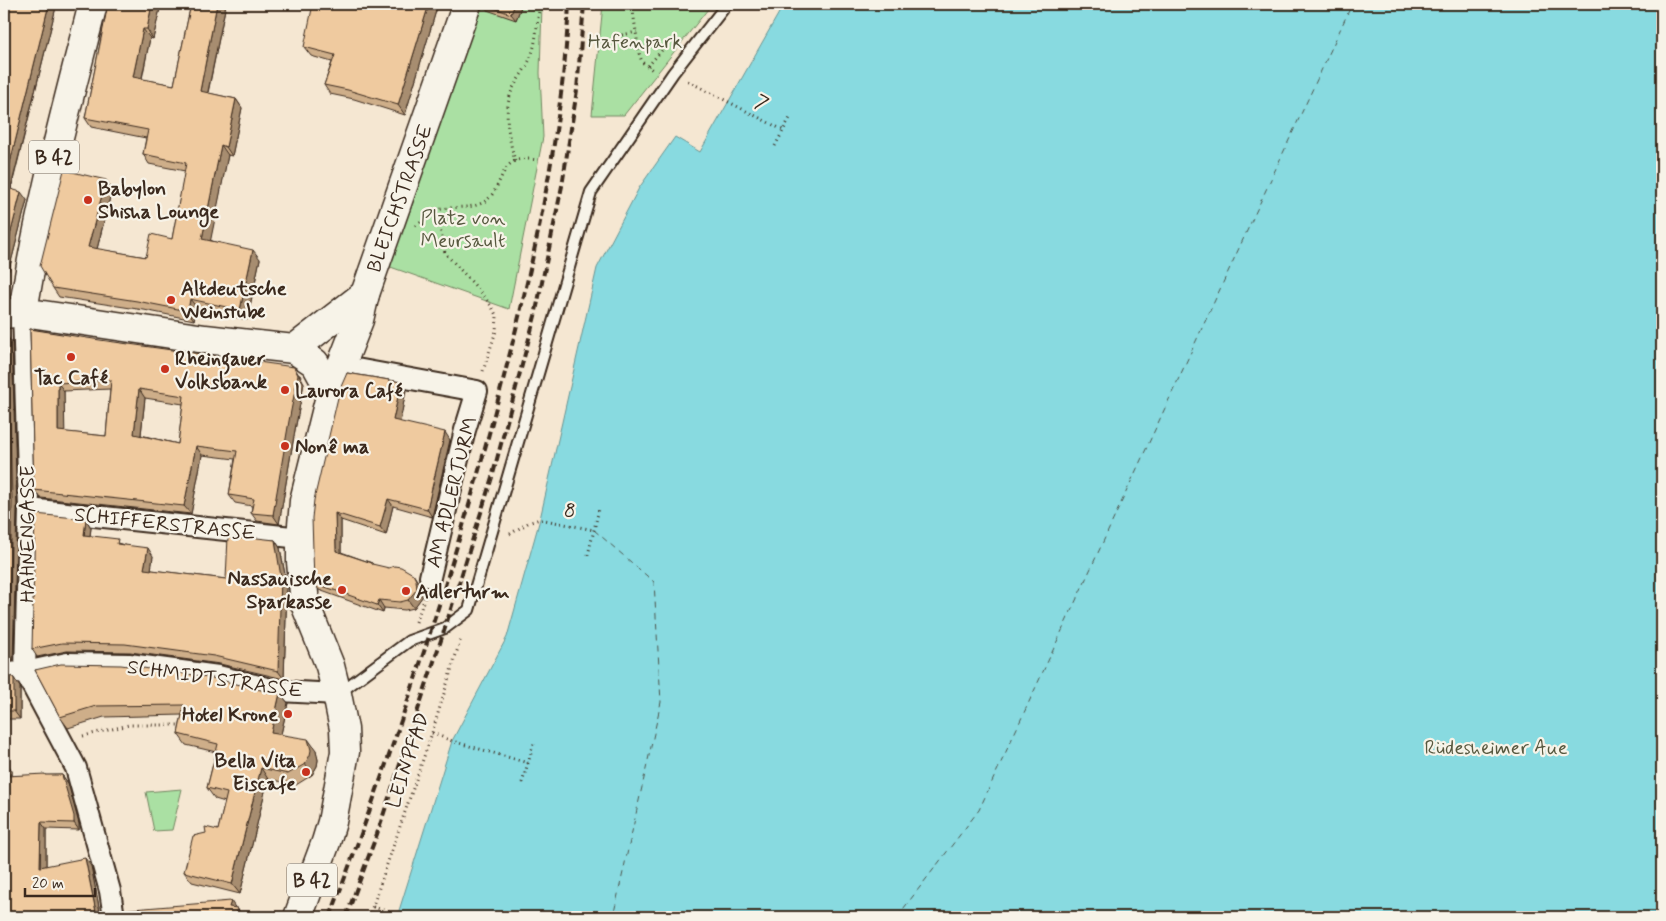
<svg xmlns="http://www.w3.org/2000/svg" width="1666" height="921" viewBox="0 0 1666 921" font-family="Mynerve,sans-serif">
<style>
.green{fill:#aae0a3;stroke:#728560}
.water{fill:#88dae0;stroke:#699492}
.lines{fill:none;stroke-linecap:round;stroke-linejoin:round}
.ferry{stroke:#4e564e;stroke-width:1;stroke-dasharray:6 5;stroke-linecap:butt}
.service-casing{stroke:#3b2a1e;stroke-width:14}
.minor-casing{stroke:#3b2a1e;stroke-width:24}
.secondary-casing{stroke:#3b2a1e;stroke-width:31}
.primary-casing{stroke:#3b2a1e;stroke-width:31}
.path{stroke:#3b2a1e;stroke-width:3;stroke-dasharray:1 4;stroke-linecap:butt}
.service{stroke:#f7f3e8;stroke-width:10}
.minor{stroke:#f7f3e8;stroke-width:20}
.secondary{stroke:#f7f3e8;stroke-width:28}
.primary{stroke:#f7f3e8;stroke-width:28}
.rail{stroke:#3b2a1e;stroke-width:4;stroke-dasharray:8 4;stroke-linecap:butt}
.wall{fill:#ceae89;stroke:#3b2a1e;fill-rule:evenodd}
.shaded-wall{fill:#a78d6f;stroke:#3b2a1e}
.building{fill:#efca9f;stroke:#3b2a1e;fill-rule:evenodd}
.poi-dot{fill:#c8321e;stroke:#f7f3e8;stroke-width:2}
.labels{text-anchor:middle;stroke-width:4.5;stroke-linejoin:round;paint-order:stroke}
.shield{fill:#f7f3e8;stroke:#73665b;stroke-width:1}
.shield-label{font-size:19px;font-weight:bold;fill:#3b2a1e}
.park-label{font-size:20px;fill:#57583f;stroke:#f7f3e8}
.street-label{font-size:20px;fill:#3b2a1e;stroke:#f7f3e8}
.poi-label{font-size:20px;font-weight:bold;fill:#3b2a1e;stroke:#f7f3e8;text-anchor:start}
</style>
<rect width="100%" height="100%" fill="#f5e7d2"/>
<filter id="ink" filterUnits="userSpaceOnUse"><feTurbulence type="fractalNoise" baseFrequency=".02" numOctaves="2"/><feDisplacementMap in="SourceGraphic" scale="10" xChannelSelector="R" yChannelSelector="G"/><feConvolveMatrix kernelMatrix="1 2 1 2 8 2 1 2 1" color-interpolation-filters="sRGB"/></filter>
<g filter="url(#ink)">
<g class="green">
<polygon points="483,4 542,4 540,73 543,137 509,309 385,265"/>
<polygon points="603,4 712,4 624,115 592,115"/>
<polygon points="182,789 172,830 154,831 146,792"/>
</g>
<polygon class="water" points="784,4 1662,4 1662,917 397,917 452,741 507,637 540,519 597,268 639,188 675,137 700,152"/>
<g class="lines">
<g class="ferry">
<polyline points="594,530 654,582 661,702 613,917"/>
<polyline points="897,917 979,810 1352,4"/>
</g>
<defs>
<polyline id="service" points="339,693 409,641 445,628 469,610 591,192 673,73 727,4"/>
<g id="minor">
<polyline points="23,312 29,509 25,672 76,768 110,891 114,917"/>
<polyline points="340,366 477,391 465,430 430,577"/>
<polyline points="29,509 301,538"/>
<polyline points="4,673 25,672 67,663 129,664 218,676 279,691 337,694"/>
</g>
<polyline id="secondary" points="4,314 23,312"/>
<g id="primary">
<path d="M93 4C67 106 39 208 23 312L205 339 294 349 365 294"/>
<polyline points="294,349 315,363 331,392"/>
<polyline points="298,917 326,842 332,822 345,752 344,729 337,694 330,666 305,604 301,562 301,538 304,501 331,392 359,320 365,294 467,4"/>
</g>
</defs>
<use href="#service" class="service-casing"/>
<use href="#minor" class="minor-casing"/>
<use href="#secondary" class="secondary-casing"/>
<use href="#primary" class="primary-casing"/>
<g class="path">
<polyline points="632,4 639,53 642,62 654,71"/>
<polyline points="617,36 637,32"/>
<polyline points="648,66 668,43"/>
<polyline points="688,81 783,130"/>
<polyline points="775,146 791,116"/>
<path d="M515 161C509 138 502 111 513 88 519 77 528 66 532 54 537 38 537 20 540 4"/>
<polyline points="432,214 439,223 445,253 479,290 492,307 497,317 496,331 483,371"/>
<path d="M416 226C423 221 430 214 438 210 454 205 474 211 488 199 501 188 501 161 522 159 527 159 532 159 537 160"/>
<polyline points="510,534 528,523 540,519 594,530"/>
<polyline points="588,555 599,509"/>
<polyline points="416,622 425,597"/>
<polyline points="432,733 452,741 528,763"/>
<polyline points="83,736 129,725 183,725"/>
<polyline points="522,783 535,740"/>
<polyline points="373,907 405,917"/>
<polyline points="369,917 432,733 461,638"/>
<polyline points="452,917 452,916"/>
</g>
<use href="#service" class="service"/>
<use href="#minor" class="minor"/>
<use href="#secondary" class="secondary"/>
<use href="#primary" class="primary"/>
<g class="rail">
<path d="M330 917C396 744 455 567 501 388 534 262 562 134 569 4"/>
<polyline points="346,917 377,834 445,628 493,474 535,316 562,186 577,90 584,4"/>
</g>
</g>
<g class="wall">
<polygon points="4,4 53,4 56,7 11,189 27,200 4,289 4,44 8,27 4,26"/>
<polygon points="108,4 161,4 153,39 150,38 142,79 174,85 191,4 226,4 208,93 236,99 242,108 232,156 228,155 210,240 260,259 247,320 197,308 194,320 144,310 59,297 53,288 112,189 97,249 146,257 172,239 185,171 149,164 143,154 146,138 91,127 85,118"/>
<polygon points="438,4 405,115 354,99 330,94 324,85 332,62 311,56 304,47"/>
<polygon points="483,4 522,4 516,20 487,10"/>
<path d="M30 329 300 375 304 383 295 430 279 524 257 521 251 513 252 506 235 503 229 495 235 459 202 455 191 514 41 498 34 490ZM110 389 106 436 64 432V391ZM145 398 183 404 178 444 141 435Z"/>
<polygon points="4,333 12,343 17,509 13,661 4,662"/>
<polygon points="347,373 401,382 406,390 400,422 450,440 432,517 393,506 386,535 341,520 341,552 372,563 373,565 418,582 422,588 422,597 414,608 405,610 384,608 383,613 319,590 314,583"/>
<polygon points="86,519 91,528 90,536 121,544 153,556 151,570 226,579 247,539 275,540 280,548 287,585 284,679 220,664 130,652 67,651 37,657 32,649"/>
<polygon points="35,670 280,693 288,703 281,734 316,750 318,760 317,766 312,775 296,785 268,779 240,894 192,882 184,872 206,833 218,830 225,802 215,799 207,788 216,752 186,745 178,734 182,715 104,717 68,728 60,717"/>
<polygon points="4,676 13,677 20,687 20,719 4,719"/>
<polygon points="7,763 12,771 12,776 62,775 68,783 79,824 79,830 46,829 46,866 91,866 101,917 4,917"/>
</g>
<g class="shaded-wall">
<polygon points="49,4 53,4 56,7 9,195 4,187"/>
<polygon points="152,4 161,4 153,39 147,29"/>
<polygon points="217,4 226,4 206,101 200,91"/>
<polygon points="429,4 438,4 405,115 398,105"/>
<polygon points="515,4 522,4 516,20 511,14"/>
<polygon points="143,29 150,38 140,87 133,77"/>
<polygon points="236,99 242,108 232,156 226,147"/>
<polygon points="221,145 228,155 209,248 202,239"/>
<polygon points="106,180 112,189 95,257 88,247"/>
<polygon points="21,192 27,200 4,289 4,259"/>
<polygon points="253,250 260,259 247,320 240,310"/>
<polygon points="190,299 197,308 194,320 188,311"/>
<polygon points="7,336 12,343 17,509 13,661 8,653"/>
<polygon points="294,367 304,383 295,430 279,524 273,515"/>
<polygon points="401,382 406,390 399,428 393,420"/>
<polygon points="58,383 64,391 65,440 58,431"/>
<polygon points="139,389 145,398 140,443 134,434"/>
<polygon points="445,432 450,440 432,517 427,509"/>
<polygon points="196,446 202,455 191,514 184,506"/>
<polygon points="388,499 393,506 386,535 380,527"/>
<polygon points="335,513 341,520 341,558 336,551"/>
<polygon points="86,519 91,528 89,543 84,535"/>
<polygon points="275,540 280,548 287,585 284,679 278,671"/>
<polygon points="148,548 153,556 150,577 144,569"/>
<polygon points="413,574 422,588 422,597 414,608 408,600"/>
<polygon points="379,600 384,608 383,613 377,605"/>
<polygon points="13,677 20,687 20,719 14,711"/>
<polygon points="280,693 288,703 279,743 271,733"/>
<polygon points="308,739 316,750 318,760 317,766 312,775 305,764"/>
<polygon points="7,763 12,771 12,784 6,776"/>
<polygon points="261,768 268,779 240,894 232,884"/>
<polygon points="62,775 68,783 79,824 79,830 74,823"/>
<polygon points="41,822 46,829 46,874 40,867"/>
<polygon points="85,858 91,866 101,917 99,917 96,912"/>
<polygon points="231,901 236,909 229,907"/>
<polygon points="237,908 242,915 242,917 236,917"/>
</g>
<g class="building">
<polygon points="4,4 49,4 4,187 21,192 4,259 4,44 9,22 4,20"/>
<polygon points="108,4 152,4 147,29 143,29 133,77 174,85 191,4 217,4 200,91 236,99 226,147 221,145 202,239 253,250 240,310 190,299 188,311 137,301 53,288 40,266 64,170 106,180 88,247 146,257 151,234 172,239 186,163 143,154 148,130 85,118"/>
<polygon points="313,4 429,4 398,105 348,90 324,85 335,55 304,47"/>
<polygon points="483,4 515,4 511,14"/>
<path d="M30 329 100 340 294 367 298 375 289 421 273 515 251 513 254 499 229 495 237 451 196 446 184 506 34 490ZM111 380 106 436 58 431V383ZM139 389 184 396 178 444 134 434Z"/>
<polygon points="4,333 7,336 12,501 8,653 4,654"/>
<polygon points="347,373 401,382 393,420 445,432 427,509 388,499 380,527 335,513 336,551 372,563 372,564 389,568 394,566 401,567 413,574 416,580 417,589 408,600 400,602 379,600 377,605 314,583 312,518 314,500 340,389"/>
<polygon points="35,514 86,519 84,535 118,539 117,544 148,548 144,569 226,579 228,537 247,539 248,537 275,540 281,577 278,671 214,656 125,644 62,643 32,649"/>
<polygon points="61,664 121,665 208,677 269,692 280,693 271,733 308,739 311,750 310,755 305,764 288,774 261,768 232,884 184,872 193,836 206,833 205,827 218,830 227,793 207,788 218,744 178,734 184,705 96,706 60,717 35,670"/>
<polygon points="4,676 13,677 14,679 14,711 4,711"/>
<polygon points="4,763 7,763 6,776 45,774 45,775 62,775 74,816 74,823 41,822 40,867 85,858 96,912 97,912 100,917 4,917"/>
<polygon points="231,901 229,907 237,908 236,917 116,917 120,910"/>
</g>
</g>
<g class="poi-dot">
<circle cx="88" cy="200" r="5"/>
<circle cx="171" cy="300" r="5"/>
<circle cx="71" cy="357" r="5"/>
<circle cx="165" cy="369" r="5"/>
<circle cx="285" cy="390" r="5"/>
<circle cx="285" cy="446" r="5"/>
<circle cx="342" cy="590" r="5"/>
<circle cx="406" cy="591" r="5"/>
<circle cx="288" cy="714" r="5"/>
<circle cx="306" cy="772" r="5"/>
</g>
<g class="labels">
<g class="shield">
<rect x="29" y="140.5" width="50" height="33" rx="4"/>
<rect x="287" y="863.5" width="50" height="33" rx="4"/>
</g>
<g class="shield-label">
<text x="54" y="164">B 42</text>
<text x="312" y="887">B 42</text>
</g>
<g class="park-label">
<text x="635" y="48">Hafenpark</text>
<text x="463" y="224">Platz von<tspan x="463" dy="23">Meursault</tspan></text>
<text x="1496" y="754">Rüdesheimer Aue</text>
</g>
<g class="street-label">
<text transform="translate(762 102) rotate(27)" y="7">7</text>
<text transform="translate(399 198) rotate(-70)" y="7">BLEICHSTRASSE</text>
<text transform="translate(451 492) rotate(-76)" y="7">AM ADLERTURM</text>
<text transform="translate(570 510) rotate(11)" y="7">8</text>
<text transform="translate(165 523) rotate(6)" y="7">SCHIFFERSTRASSE</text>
<text transform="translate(27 534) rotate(-90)" y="7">HAHNENGASSE</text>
<text transform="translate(215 678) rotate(8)" y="7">SCHMIDTSTRASSE</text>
<text transform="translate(407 760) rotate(-72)" y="7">LEINPFAD</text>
</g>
<g class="poi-label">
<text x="98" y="195">Babylon<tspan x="98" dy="23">Shisha Lounge</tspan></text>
<text x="181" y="295">Altdeutsche<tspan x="181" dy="23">Weinstube</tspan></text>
<text x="175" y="365">Rheingauer<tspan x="175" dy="23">Volksbank</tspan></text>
<text x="71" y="384" text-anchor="middle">Tac Café</text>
<text x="295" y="397">Laurora Café</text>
<text x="295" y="453">Nonê ma</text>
<text x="332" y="585" text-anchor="end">Nassauische<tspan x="332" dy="23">Sparkasse</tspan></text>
<text x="416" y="598">Adlerturm</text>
<text x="278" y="721" text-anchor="end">Hotel Krone</text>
<text x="296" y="767" text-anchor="end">Bella Vita<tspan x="296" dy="23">Eiscafe</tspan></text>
</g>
</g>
<rect width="1666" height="921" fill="none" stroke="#f7f3e8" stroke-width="20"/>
<rect x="10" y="10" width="1646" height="901" fill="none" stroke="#3b2a1e" stroke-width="2" filter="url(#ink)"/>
<path d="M25 888v8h70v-8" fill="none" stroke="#3b2a1e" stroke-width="2.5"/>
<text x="32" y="888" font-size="15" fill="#3b2a1e" stroke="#f7f3e8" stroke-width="4" paint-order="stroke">20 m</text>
</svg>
